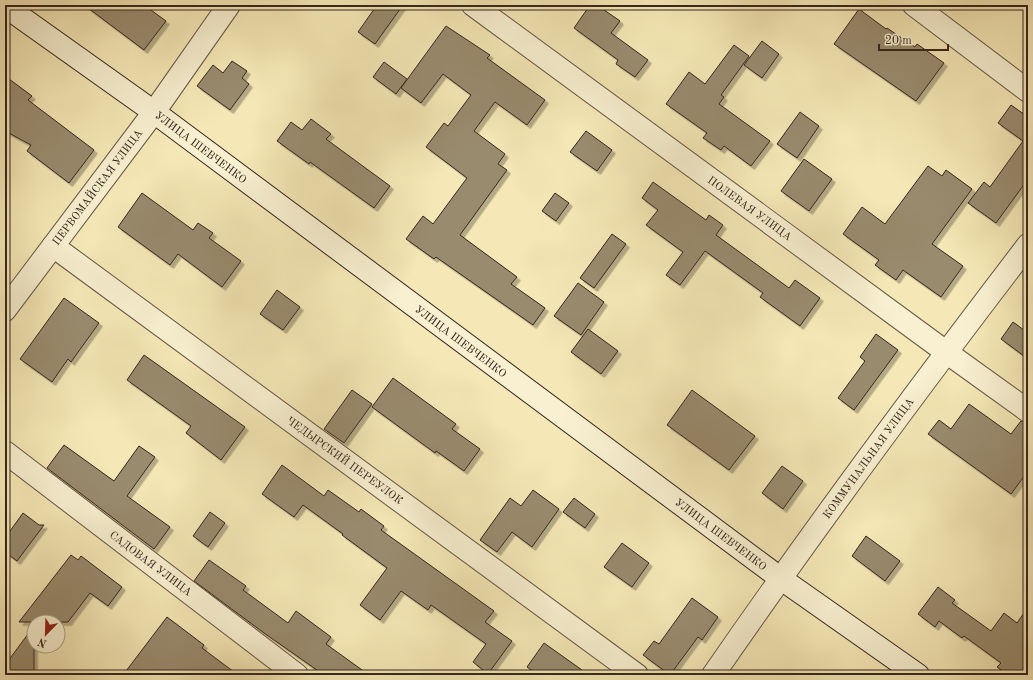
<svg xmlns="http://www.w3.org/2000/svg" width="1033" height="680" viewBox="0 0 1033 680" font-family="'Old Standard TT',serif">
<style>
.building{fill:#998b6e;stroke:#35271f;filter:url(#shadow)}
.lines{fill:none;stroke-linecap:round;stroke-linejoin:round}
.street-casing{stroke:#655745;stroke-width:24}
.secondary-casing{stroke:#35271f;stroke-width:24}
.street{stroke:#f8f0d0;stroke-width:22}
.secondary{stroke:#f8f0d0;stroke-width:22}
.labels{text-anchor:middle;stroke-width:3;stroke-linejoin:round;paint-order:stroke}
.street-label{font-size:11px;fill:#35271f;stroke:#f8f0d0}
</style>
<defs>
<filter id="shadow"><feDropShadow dx="3.5" dy="3.5" stdDeviation="0" flood-color="#0004"/></filter>
</defs>
<rect width="100%" height="100%" fill="#f5e8b6"/>
<filter id="stains"><feTurbulence type="fractalNoise" baseFrequency=".005" numOctaves="4"/><feColorMatrix values="0 0 0 0 .2 0 0 0 0 .09 0 0 0 0 .02 0 0 0 .5 -.17"/></filter>
<radialGradient id="worn" r=".72"><stop offset=".6" stop-color="#630" stop-opacity="0"/><stop offset="1" stop-color="#630" stop-opacity=".3"/></radialGradient>
<g class="building">
<polygon points="84,5 144,5 166,21 144,50"/>
<polygon points="377,5 403,5 375,44 358,32"/>
<polygon points="590,5 597,5 620,21 611,33 648,60 635,77 616,64 618,60 574,28"/>
<polygon points="859,9 886,29 887,28 915,47 917,44 944,63 916,101 834,44"/>
<polygon points="446,26 490,55 487,58 545,100 527,125 495,102 474,131 505,154 498,164 507,170 460,235 517,277 511,284 545,308 533,325 436,257 434,259 406,239 423,216 433,224 467,178 426,147 444,123 448,126 471,95 443,74 421,103 401,88"/>
<polygon points="762,41 779,54 762,78 744,65"/>
<polygon points="734,45 749,56 721,95 724,97 719,104 770,141 751,166 724,146 721,150 703,138 707,133 666,104 689,72 705,84"/>
<polygon points="232,61 247,71 242,78 249,84 230,110 197,86 213,65 223,73"/>
<polygon points="384,62 407,79 396,94 373,77"/>
<polygon points="5,76 32,96 28,100 94,150 69,183 27,151 31,145 5,131"/>
<polygon points="1011,105 1028,117 1028,179 996,223 968,203 984,182 990,187 1023,141 998,123"/>
<polygon points="800,112 819,126 797,158 777,144"/>
<polygon points="311,119 331,134 326,139 390,186 374,208 310,162 309,164 277,141 291,122 302,130"/>
<polygon points="586,131 612,150 597,171 570,152"/>
<polygon points="804,159 832,179 809,211 781,191"/>
<polygon points="928,166 942,176 946,170 972,189 932,244 963,266 941,297 903,270 896,280 875,265 879,260 843,234 862,207 885,224"/>
<polygon points="653,182 706,220 709,215 723,225 716,235 789,288 795,280 820,298 800,326 760,297 763,293 705,251 680,285 666,275 683,252 646,225 658,210 642,198"/>
<polygon points="142,193 193,230 198,223 213,233 209,238 241,261 222,287 178,254 170,265 118,227"/>
<polygon points="555,193 569,203 556,221 542,211"/>
<polygon points="612,234 626,244 594,288 580,278"/>
<polygon points="578,283 604,302 581,335 554,316"/>
<polygon points="277,290 300,307 283,330 260,314"/>
<polygon points="64,298 99,323 71,362 68,359 52,382 20,359"/>
<polygon points="1013,322 1028,333 1028,359 1001,339"/>
<polygon points="588,329 618,351 601,374 571,352"/>
<polygon points="876,334 898,350 854,410 838,398 865,361 860,357"/>
<polygon points="144,355 245,427 221,460 186,433 191,426 127,380"/>
<polygon points="393,378 456,424 452,429 480,449 464,471 436,451 435,453 372,407"/>
<polygon points="352,390 372,404 344,443 324,429"/>
<polygon points="692,390 755,436 729,470 667,425"/>
<polygon points="969,404 1011,434 1021,421 1028,423 1028,471 1011,494 928,434 939,420 951,429"/>
<polygon points="64,445 114,481 139,446 155,457 127,496 170,527 154,549 47,468"/>
<polygon points="282,465 324,496 328,490 359,512 361,509 384,526 381,530 494,611 485,622 512,641 488,674 473,662 486,644 431,605 428,610 401,591 380,620 360,605 387,568 342,535 343,534 303,505 294,517 262,494"/>
<polygon points="782,466 803,481 783,509 762,493"/>
<polygon points="533,490 559,509 532,547 512,532 497,552 480,540 510,498 521,506"/>
<polygon points="574,498 595,514 585,528 563,512"/>
<polygon points="210,512 225,523 208,547 193,536"/>
<polygon points="23,513 39,525 44,525 17,561 5,552 5,538"/>
<polygon points="866,536 900,561 885,581 852,556"/>
<polygon points="622,543 649,563 632,587 604,567"/>
<polygon points="71,555 78,560 81,556 122,587 108,606 90,593 68,622 19,622"/>
<polygon points="209,560 246,586 243,590 288,623 296,611 331,637 326,644 369,675 324,675 264,633 194,581"/>
<polygon points="938,587 955,600 952,603 991,631 1004,613 1017,623 1028,607 1028,675 1008,675 997,667 1001,663 964,636 962,638 939,621 935,627 918,614"/>
<polygon points="692,598 718,617 702,640 698,637 670,675 643,655 654,641 659,644"/>
<polygon points="167,617 204,645 202,648 238,675 123,675"/>
<polygon points="34,626 34,675 5,675 5,665"/>
<polygon points="544,643 589,675 538,675 527,667"/>
</g>
<g class="lines">
<defs>
<g id="street">
<polyline points="473,5 946,352 1028,411"/>
<polyline points="914,5 1028,91"/>
<polyline points="53,246 637,675"/>
<polyline points="5,310 154,112 229,5"/>
<polyline points="5,452 297,675"/>
<path d="M713 675C814 529 920 386 1028 245"/>
</g>
<polyline id="secondary" points="5,6 154,112 780,578 918,675"/>
</defs>
<use href="#street" class="street-casing"/>
<use href="#secondary" class="secondary-casing"/>
<use href="#street" class="street"/>
<use href="#secondary" class="secondary"/>
</g>
<g class="labels">
<g class="street-label">
<text transform="translate(201 147) rotate(37)" y="4">УЛИЦА ШЕВЧЕНКО</text>
<text transform="translate(97 187) rotate(-53)" y="4">ПЕРВОМАЙСКАЯ УЛИЦА</text>
<text transform="translate(750 208) rotate(36)" y="4">ПОЛЕВАЯ УЛИЦА</text>
<text transform="translate(461 341) rotate(37)" y="4">УЛИЦА ШЕВЧЕНКО</text>
<text transform="translate(868 458) rotate(-54)" y="4">КОММУНАЛЬНАЯ УЛИЦА</text>
<text transform="translate(345 460) rotate(36)" y="4">ЧЕДЫРСКИЙ ПЕРЕУЛОК</text>
<text transform="translate(721 534) rotate(37)" y="4">УЛИЦА ШЕВЧЕНКО</text>
<text transform="translate(151 563) rotate(37)" y="4">САДОВАЯ УЛИЦА</text>
</g>
</g>
<rect width="1033" height="680" fill="none" stroke="#f5e8b6" stroke-width="20"/>
<rect x="6" y="6" width="1021" height="668" fill="none" stroke="#35271f" stroke-width="2"/>
<rect x="10" y="10" width="1013" height="660" fill="none" stroke="#35271f"/>
<g transform="translate(46 634) rotate(203)"><circle r="19" fill="#f8f0d0" stroke="#aaa089"/>
<path d="M0-3L7 15L0 10L-7 15Z" fill="#8f2418"/>
<text y="-6" font-size="11" font-weight="bold" text-anchor="middle" fill="#35271f">N</text>
</g>
<path d="M879 44v6h69v-6" fill="none" stroke="#35271f" stroke-width="2"/>
<text x="885" y="44" font-size="12" fill="#35271f" stroke="#f8f0d0" stroke-width="3" paint-order="stroke">20 m</text>
<rect width="100%" height="100%" filter="url(#stains)"/>
<rect width="100%" height="100%" fill="url(#worn)"/>
</svg>
